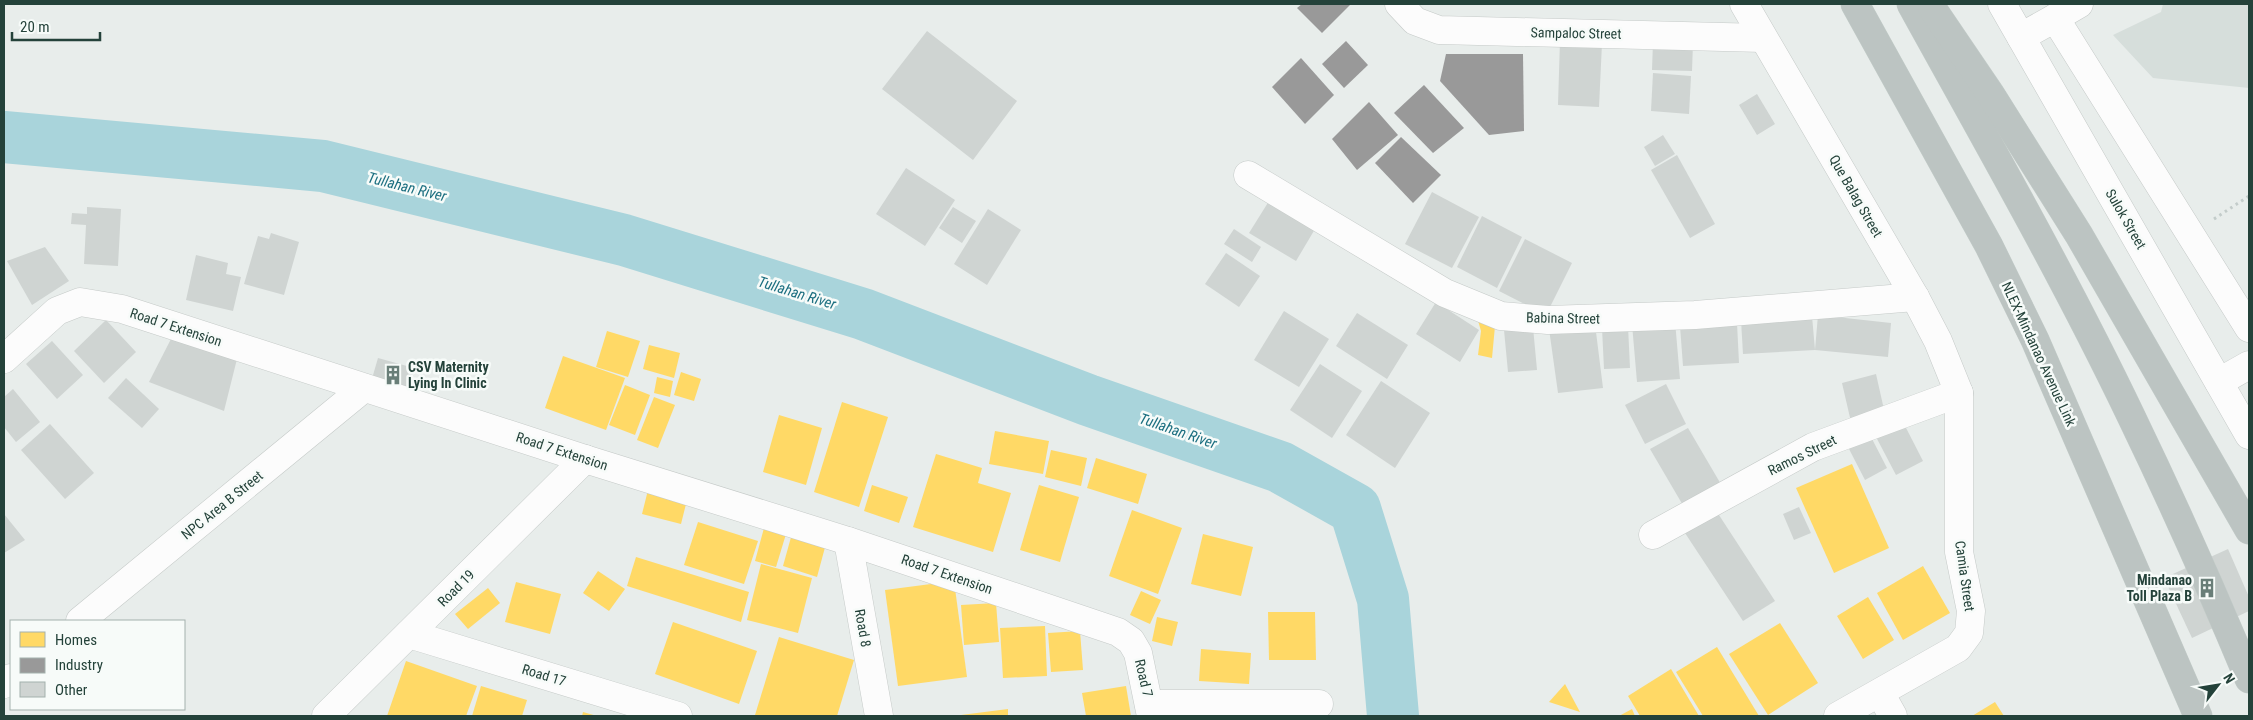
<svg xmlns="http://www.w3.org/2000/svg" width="2253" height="720" viewBox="0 0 2253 720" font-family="'Roboto Condensed',sans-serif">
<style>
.built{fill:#d6dedb}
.homes{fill:#ffd966}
.industry{fill:#999}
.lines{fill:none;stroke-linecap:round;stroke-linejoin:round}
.river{stroke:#a9d4db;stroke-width:52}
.building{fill:#cfd4d2}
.minor-casing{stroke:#c5cac8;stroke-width:29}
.highway-casing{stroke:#c3ccc9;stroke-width:29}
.path{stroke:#c3ccca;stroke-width:3;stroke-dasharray:2.5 4;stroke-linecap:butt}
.minor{stroke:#fcfcfc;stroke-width:28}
.highway{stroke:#bcc4c2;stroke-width:28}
.labels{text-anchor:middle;stroke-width:5;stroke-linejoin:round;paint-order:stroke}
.street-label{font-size:14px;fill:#24423a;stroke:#f7fbf9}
.poi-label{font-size:14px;font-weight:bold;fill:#24423a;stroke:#f7fbf9;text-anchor:start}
.water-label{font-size:15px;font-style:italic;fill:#1c6f80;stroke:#f7fbf9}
</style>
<rect width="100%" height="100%" fill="#e8edeb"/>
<polygon class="built" points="2163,4 2249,4 2249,88 2153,78 2113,35 2161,12"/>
<g class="homes">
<polygon points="1477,317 1495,326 1492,358 1478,355 1481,331"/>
<polygon points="607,331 640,341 628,377 596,367"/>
<polygon points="649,345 680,353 674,378 643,369"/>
<polygon points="563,356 625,378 606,430 545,408"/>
<polygon points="681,372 701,379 694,401 674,395"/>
<polygon points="657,377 673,381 670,397 654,393"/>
<polygon points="625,385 650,395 635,435 609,425"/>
<polygon points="654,397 675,405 658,448 637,440"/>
<polygon points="842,402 888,417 859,507 814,492"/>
<polygon points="779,415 822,428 806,485 763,472"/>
<polygon points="995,431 1049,441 1043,474 989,464"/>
<polygon points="1051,450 1087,458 1081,486 1045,477"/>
<polygon points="936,454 982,468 978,483 1011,493 993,552 913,527"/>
<polygon points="1096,458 1147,474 1138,504 1087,488"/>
<polygon points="1852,464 1889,548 1834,573 1796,488"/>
<polygon points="872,485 908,497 899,523 864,511"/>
<polygon points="1039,485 1079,497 1060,562 1020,550"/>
<polygon points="649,486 688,496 681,524 642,514"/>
<polygon points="1132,510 1182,528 1158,594 1109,576"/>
<polygon points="698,522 758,541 744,584 684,565"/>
<polygon points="764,528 786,534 776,567 755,561"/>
<polygon points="793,530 827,540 817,577 783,566"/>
<polygon points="1203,534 1253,547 1241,596 1191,584"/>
<polygon points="636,557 749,592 741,622 627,586"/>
<polygon points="761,564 812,578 798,633 747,620"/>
<polygon points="1923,566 1950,613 1903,640 1877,593"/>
<polygon points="598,571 625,589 609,611 583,593"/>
<polygon points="954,581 967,677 898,686 885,590"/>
<polygon points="516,582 561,594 550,634 505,622"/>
<polygon points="488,588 500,603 468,629 455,614"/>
<polygon points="1141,591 1161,600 1150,624 1130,615"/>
<polygon points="1868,597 1894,640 1863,659 1837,616"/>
<polygon points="996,603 999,642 964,645 961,605"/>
<polygon points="1268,612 1315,612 1316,660 1269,660"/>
<polygon points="1157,617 1178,622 1172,646 1152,641"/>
<polygon points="673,622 757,651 739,704 655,674"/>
<polygon points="1780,623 1818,683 1768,715 1729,654"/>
<polygon points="1045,626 1047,676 1003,678 1000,628"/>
<polygon points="1080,631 1083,670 1051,672 1048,633"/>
<polygon points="779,637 854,660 837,716 755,715"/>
<polygon points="1717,647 1759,716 1703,716 1676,672"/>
<polygon points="1201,649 1251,653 1249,684 1199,681"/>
<polygon points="406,661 477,686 466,716 387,716"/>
<polygon points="1671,669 1699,716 1640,716 1628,696"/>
<polygon points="1565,684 1580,712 1549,702"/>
<polygon points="481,686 527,700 522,716 472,716"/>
<polygon points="1126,686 1131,716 1086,716 1082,693"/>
<polygon points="1995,702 2004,716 1972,716"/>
<polygon points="1008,709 1008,716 961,716 961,715"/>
<polygon points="1632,709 1635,716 1619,716"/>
<polygon points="583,712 597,716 582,716"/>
</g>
<g class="industry">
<polygon points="1302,4 1351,4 1322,33 1297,8"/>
<polygon points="1346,41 1368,65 1344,88 1322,64"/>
<polygon points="1446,54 1523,54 1524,131 1489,135 1440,81"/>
<polygon points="1301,58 1334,95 1305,124 1272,87"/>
<polygon points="1424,85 1464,128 1433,153 1394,113"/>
<polygon points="1369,102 1398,135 1357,170 1332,139"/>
<polygon points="1401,137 1441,175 1413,203 1375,163"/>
</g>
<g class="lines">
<polyline class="river" points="4,137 323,166 624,240 863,314 1088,400 1280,467 1355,509 1383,599 1393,716"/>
</g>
<g class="building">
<polygon points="927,31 1017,101 973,160 882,89"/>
<polygon points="1560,40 1602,43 1599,107 1558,105"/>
<polygon points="1653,42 1693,43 1692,71 1652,70"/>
<polygon points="1653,73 1691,76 1689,114 1651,111"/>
<polygon points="1757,94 1775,124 1757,135 1739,105"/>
<polygon points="1663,135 1675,154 1655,166 1644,147"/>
<polygon points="1677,155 1715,224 1690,238 1651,170"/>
<polygon points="906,168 955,200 925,246 876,214"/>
<polygon points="1432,192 1479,217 1452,268 1405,244"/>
<polygon points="1269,201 1315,229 1296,261 1249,233"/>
<polygon points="87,207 121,209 118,266 84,264 86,225 71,224 72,213 87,214"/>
<polygon points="953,207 976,221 962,243 939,228"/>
<polygon points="988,209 1021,230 987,285 954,264"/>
<polygon points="1482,216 1522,237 1497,288 1457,267"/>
<polygon points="1234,229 1261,247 1252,262 1224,244"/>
<polygon points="271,233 299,242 284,295 244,284 258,236 269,239"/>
<polygon points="1525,239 1572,263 1546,315 1499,291"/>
<polygon points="45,247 69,281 32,305 7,261"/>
<polygon points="1226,253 1260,276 1239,307 1205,284"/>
<polygon points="196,255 228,263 226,274 241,277 233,311 186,300"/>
<polygon points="1436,302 1479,330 1460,362 1416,334"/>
<polygon points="1284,311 1329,339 1299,387 1254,360"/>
<polygon points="1357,313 1408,345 1387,379 1336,346"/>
<polygon points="1818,315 1891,323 1888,357 1815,350"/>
<polygon points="1812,316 1815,350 1743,354 1741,320"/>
<polygon points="106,320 136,352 104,383 74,351"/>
<polygon points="1675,321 1680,379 1637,382 1632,324"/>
<polygon points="1737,323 1739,363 1683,366 1680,326"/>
<polygon points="1595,324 1603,388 1558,393 1549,329"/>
<polygon points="1628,326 1630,368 1604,369 1602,328"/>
<polygon points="1533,327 1537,370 1508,372 1504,330"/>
<polygon points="172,337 238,355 224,411 149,382"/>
<polygon points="52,341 83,375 57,399 26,364"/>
<polygon points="378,358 414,368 407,393 371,382"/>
<polygon points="1320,364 1362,391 1332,438 1290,410"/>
<polygon points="1876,374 1885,414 1851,422 1842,383"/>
<polygon points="126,378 159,409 142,428 108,398"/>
<polygon points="1381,381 1430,413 1395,468 1346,435"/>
<polygon points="1666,384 1686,424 1645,444 1625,405"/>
<polygon points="13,389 40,422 16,442 4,427 4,397"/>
<polygon points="1903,422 1923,461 1896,475 1875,435"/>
<polygon points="50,424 94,473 65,499 21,450"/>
<polygon points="1688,428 1722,486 1684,507 1650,449"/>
<polygon points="1870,435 1887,468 1865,480 1848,447"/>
<polygon points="1799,507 1811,533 1794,540 1783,514"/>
<polygon points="1717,512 1775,601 1743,621 1685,533"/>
<polygon points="4,514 25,540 4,553"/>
<polygon points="2228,549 2249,597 2249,611 2192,638 2164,578"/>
</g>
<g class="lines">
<defs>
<g id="minor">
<polyline points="1399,4 1415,21 1439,30 1763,38"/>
<polyline points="1744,4 1915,297 1938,341 1959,393 1959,552 1971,611 1969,633 1958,648 1838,716"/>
<polyline points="2002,4 2249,435"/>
<polyline points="2055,18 2079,4"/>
<polyline points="2021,37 2055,18 2249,328"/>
<polyline points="1248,175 1445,293 1501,316 1548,320 1695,315 1915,297"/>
<polyline points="4,359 57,311 80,302 122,309 585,459 848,541 1118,632 1131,641 1138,653 1151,716"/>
<polyline points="2219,382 2249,365"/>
<polyline points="1653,535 1813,447 1959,393"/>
<polyline points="848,541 879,716"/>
<polyline points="80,621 364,388"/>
<polyline points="409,634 678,716"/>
<polyline points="4,684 11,678"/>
<polyline points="1880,693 1893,716"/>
<polyline points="1149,704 1319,704"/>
<polyline points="326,716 585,459"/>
</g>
<g id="highway">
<polyline points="1855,4 1989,246 2035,340 2198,716"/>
<path d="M1911 4C1986 140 2064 276 2131 416 2173 503 2212 590 2249 679"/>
<polyline points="1932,8 1991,95 2079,235 2249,530"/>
</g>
</defs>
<use href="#minor" class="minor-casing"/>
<use href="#highway" class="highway-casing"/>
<polyline class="path" points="2214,219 2249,196"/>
<use href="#minor" class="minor"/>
<use href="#highway" class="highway"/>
</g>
<defs>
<symbol id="building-bare" viewBox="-9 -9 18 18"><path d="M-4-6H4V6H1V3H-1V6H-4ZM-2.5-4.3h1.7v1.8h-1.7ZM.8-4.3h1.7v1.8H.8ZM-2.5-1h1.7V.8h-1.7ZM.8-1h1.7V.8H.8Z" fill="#697e78" stroke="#f7fbf9" stroke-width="2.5" paint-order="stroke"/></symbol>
</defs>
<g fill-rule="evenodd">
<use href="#building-bare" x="379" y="361" width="28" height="28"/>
<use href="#building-bare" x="2193" y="574" width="28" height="28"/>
</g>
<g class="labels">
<g class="street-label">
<text transform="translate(1576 33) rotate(1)" y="5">Sampaloc Street</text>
<text transform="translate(1856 196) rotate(60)" y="5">Que Balag Street</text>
<text transform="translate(2126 219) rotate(60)" y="5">Sulok Street</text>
<text transform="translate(1563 318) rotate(1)" y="5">Babina Street</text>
<text transform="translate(176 327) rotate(18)" y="5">Road 7 Extension</text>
<text transform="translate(2039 354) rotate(65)" y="5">NLEX-Mindanao Avenue Link</text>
<text transform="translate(562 451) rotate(18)" y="5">Road 7 Extension</text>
<text transform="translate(1802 455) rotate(-26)" y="5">Ramos Street</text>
<text transform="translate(222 505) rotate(-39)" y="5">NPC Area B Street</text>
<text transform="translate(947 574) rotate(19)" y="5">Road 7 Extension</text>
<text transform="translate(1965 576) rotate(82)" y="5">Camia Street</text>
<text transform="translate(456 588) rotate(-45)" y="5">Road 19</text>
<text transform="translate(863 628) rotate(80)" y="5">Road 8</text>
<text transform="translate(544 675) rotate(17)" y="5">Road 17</text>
<text transform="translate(1144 678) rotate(77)" y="5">Road 7</text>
</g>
<g class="poi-label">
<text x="408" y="372">CSV Maternity<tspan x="408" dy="16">Lying In Clinic</tspan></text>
<text x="2192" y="585" text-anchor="end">Mindanao<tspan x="2192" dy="16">Toll Plaza B</tspan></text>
</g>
<g class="water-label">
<text transform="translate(407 187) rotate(14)" y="5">Tullahan River</text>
<text transform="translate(797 293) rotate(17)" y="5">Tullahan River</text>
<text transform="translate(1178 431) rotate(19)" y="5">Tullahan River</text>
</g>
</g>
<rect width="2253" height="720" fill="none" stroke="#24423a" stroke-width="10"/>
<rect x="10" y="620" width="175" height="90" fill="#f7fbf9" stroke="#a3b1ad"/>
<rect x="20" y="632" width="25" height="15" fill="#ffd966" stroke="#a3b1ad"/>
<text x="55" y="645" font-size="15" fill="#24423a">Homes</text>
<rect x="20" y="658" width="25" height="15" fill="#999999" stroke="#a3b1ad"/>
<text x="55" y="670" font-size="15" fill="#24423a">Industry</text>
<rect x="20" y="682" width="25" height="15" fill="#cfd4d2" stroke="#a3b1ad"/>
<text x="55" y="695" font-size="15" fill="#24423a">Other</text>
<g transform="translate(2218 685) rotate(59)" stroke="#f7fbf9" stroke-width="4" paint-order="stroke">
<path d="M0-4L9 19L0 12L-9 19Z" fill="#24423a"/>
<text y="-8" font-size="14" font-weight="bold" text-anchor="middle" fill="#24423a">N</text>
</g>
<path d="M12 32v8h88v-8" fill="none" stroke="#24423a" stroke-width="2.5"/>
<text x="20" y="32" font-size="15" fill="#24423a" stroke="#f7fbf9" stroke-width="4" paint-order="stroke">20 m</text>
</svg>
